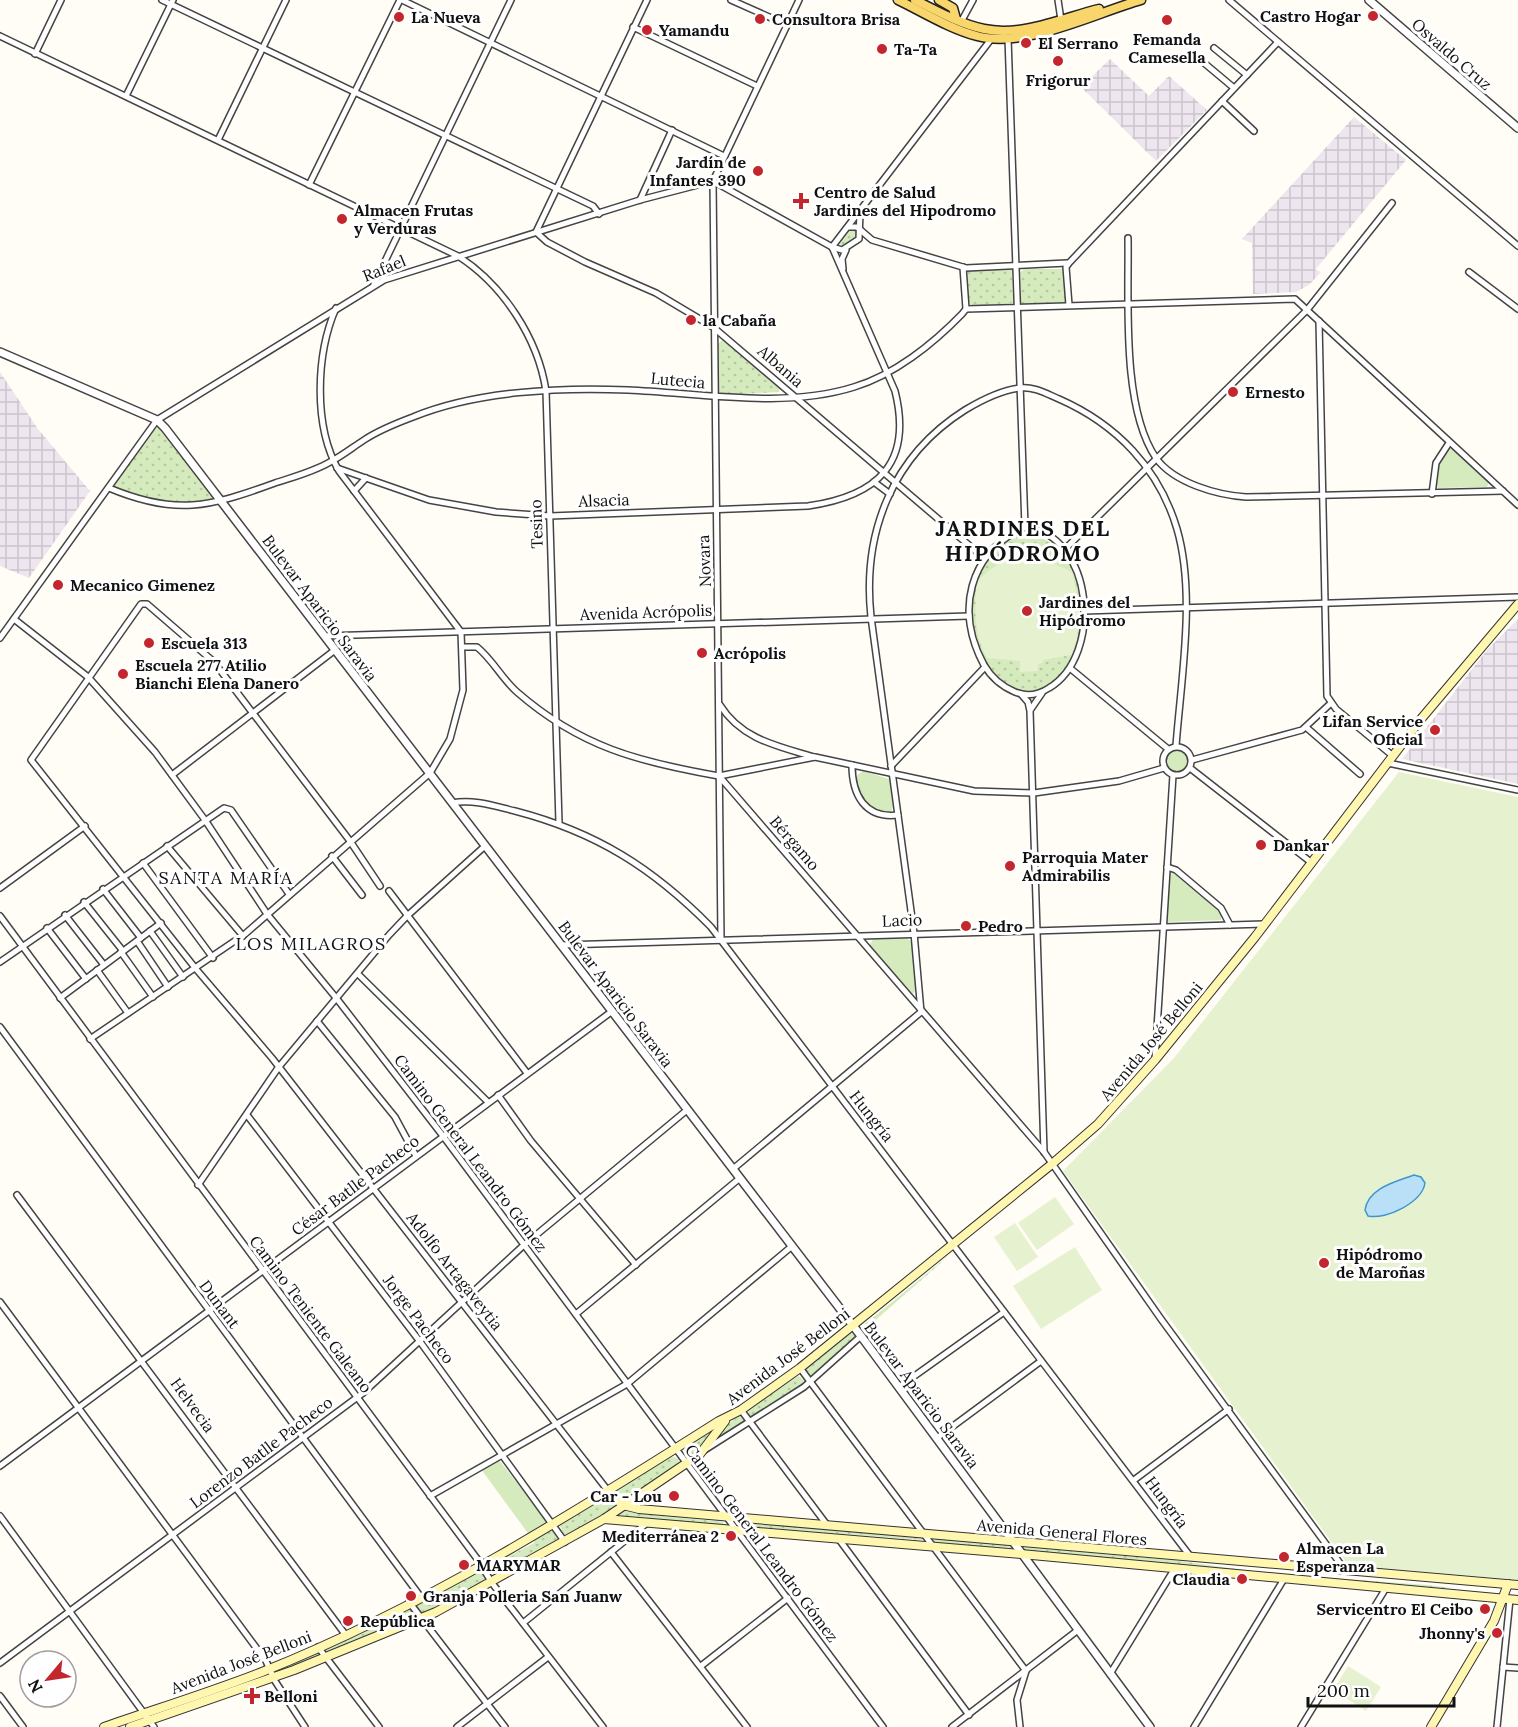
<svg xmlns="http://www.w3.org/2000/svg" width="1518" height="1727" viewBox="0 0 1518 1727" font-family="Lora,serif">
<style>
.industrial{fill:url(#industrial-grid)}
.grass{fill:url(#grass-dots)}
.park{fill:#d5ebbd}
.pitch{fill:#e6f2cf}
.water{fill:#b9e0f7;stroke:#3f96cf;stroke-width:1.5}
.lines{fill:none;stroke-linecap:round;stroke-linejoin:round}
.minor-casing{stroke:#444;stroke-width:8}
.tertiary-casing{stroke:#444;stroke-width:10}
.secondary-casing{stroke:#333;stroke-width:10}
.primary-casing{stroke:#222;stroke-width:11}
.minor{stroke:#fff;stroke-width:5}
.tertiary{stroke:#fff;stroke-width:7}
.secondary{stroke:#fff6b0;stroke-width:8}
.primary{stroke:#f9d66b;stroke-width:8}
.poi-dot{fill:#c4262e;stroke:#fff;stroke-width:2}
.labels{text-anchor:middle;stroke-width:6;stroke-linejoin:round;paint-order:stroke}
.poi-label{font-size:16px;font-weight:bold;fill:#111;stroke:#fff;text-anchor:start}
.street-label{font-size:16px;fill:#111;stroke:#fff}
.neighbourhood-label{font-size:18px;letter-spacing:1.5px;fill:#111;stroke:#fff}
.district-label{font-size:22px;font-weight:bold;letter-spacing:1.5px;fill:#111;stroke:#fff}
</style>
<defs>
<pattern id="industrial-grid" width="8" height="8" patternUnits="userSpaceOnUse" patternTransform="scale(1.5)"><rect width="8" height="8" fill="#eee6ef"/><path d="M0 4h8M4 0v8" fill="none" stroke="#cbc4cc"/></pattern>
<pattern id="grass-dots" width="8" height="8" patternUnits="userSpaceOnUse" patternTransform="scale(1.5)"><rect width="8" height="8" fill="#d5ebbd"/><path d="M2 2h.1M6 6h.1" fill="none" stroke="#b6c8a1" stroke-width="1.8" stroke-linecap="round"/></pattern>
</defs>
<rect width="100%" height="100%" fill="#fffdf5"/>
<g class="industrial">
<polygon points="1110,59 1149,96 1169,76 1207,110 1156,161 1081,87"/>
<polygon points="1354,117 1406,160 1315,270 1321,272 1309,285 1296,292 1253,294 1252,243 1242,239"/>
<polygon points="0,372 38,429 90,491 29,578 0,566"/>
<polygon points="1518,619 1518,784 1402,759 1487,650"/>
</g>
<g class="grass">
<polygon points="852,228 858,229 858,237 841,248 840,244"/>
<polygon points="1012,269 1013,303 975,306 968,303 965,275 968,271"/>
<polygon points="1025,269 1064,269 1066,302 1021,304 1020,272"/>
<polygon points="723,339 780,387 779,392 724,395 719,392 717,345"/>
<path d="M159 427 213 495 212 499C184 510 140 503 115 487V483L154 430Z"/>
<path d="M1023 533C1127 547 1074 734 1007 686 989 673 979 655 975 633 966 595 981 544 1023 533Z"/>
<polygon points="952,1253 862,1332 859,1329"/>
<polygon points="852,1332 857,1337 810,1377 805,1370"/>
<polygon points="798,1376 804,1380 802,1386 750,1418 748,1410"/>
<polygon points="740,1416 747,1422 714,1443 724,1426"/>
<path d="M724 1420C711 1433 704 1447 689 1458L684 1456V1448Z"/>
<polygon points="671,1456 679,1459 678,1465 625,1500 616,1495 616,1491"/>
<polygon points="605,1499 615,1504 614,1509 564,1535 560,1526 562,1523"/>
<polygon points="623,1509 634,1513 724,1522 722,1525 616,1515"/>
<polygon points="737,1522 922,1538 922,1540 738,1526"/>
<polygon points="551,1529 561,1540 539,1553 540,1549 512,1564 510,1568 493,1578 485,1570 485,1564 506,1553 507,1557 534,1543 534,1538"/>
<polygon points="936,1539 1011,1545 1012,1548 936,1544 933,1541"/>
<polygon points="1025,1547 1173,1560 1272,1574 1026,1551 1023,1549"/>
<polygon points="479,1570 486,1581 473,1590 474,1585 451,1597 450,1602 423,1614 415,1604"/>
<polygon points="1276,1574 1428,1585 1451,1588 1430,1589"/>
<path d="M406 1607 411 1609 416 1617 405 1623V1619L391 1625 389 1631 340 1646 338 1651 328 1655 323 1652V1647C337 1641 367 1637 374 1623Z"/>
<polygon points="316,1650 321,1655 276,1674 274,1668"/>
</g>
<g class="park">
<polygon points="1451,448 1489,482 1487,487 1438,488 1435,484 1438,465"/>
<circle cx="1178" cy="761" r="12"/>
<path d="M863 771 889 779 893 807 891 812C868 816 858 795 855 777Z"/>
<polygon points="1173,873 1221,913 1221,920 1167,922 1168,875"/>
<polygon points="907,938 912,943 919,986 913,994 869,946 873,939"/>
<polygon points="499,1460 546,1520 547,1524 530,1536 481,1469"/>
</g>
<g class="pitch">
<path d="M1028 554 1038 556 1072 572 1080 609 1077 641 1071 655 1043 660V663L1038 664V671L1020 672V661L987 658C974 636 974 609 977 581 994 567 1004 556 1028 554Z"/>
<polygon points="1399,772 1518,797 1518,1580 1348,1565 1063,1171 1174,1058"/>
<polygon points="1055,1197 1074,1224 1037,1250 1018,1223"/>
<polygon points="1015,1223 1038,1257 1017,1271 994,1237"/>
<polygon points="1075,1247 1102,1290 1041,1329 1013,1286"/>
<polygon points="1348,1666 1381,1687 1366,1711 1333,1690"/>
</g>
<path class="water" d="M1414 1175 1421 1177 1425 1183C1422 1202 1387 1220 1368 1216L1365 1210C1368 1188 1395 1182 1414 1175Z"/>
<g class="lines">
<defs>
<g id="minor">
<polyline points="162,0 593,206 599,214"/>
<polyline points="402,0 724,156"/>
<polyline points="647,0 536,232 547,242 585,262 656,293 713,327 984,558"/>
<polyline points="731,0 787,25"/>
<polyline points="1058,0 1061,20"/>
<polyline points="1229,0 1518,246"/>
<polyline points="961,22 973,0"/>
<polyline points="633,27 757,86"/>
<path d="M0 36 458 256C503 285 538 338 546 391L559 823"/>
<polyline points="1008,38 1025,527"/>
<polyline points="1214,48 1247,75"/>
<polyline points="35,54 61,0"/>
<polyline points="1197,57 1234,88"/>
<polyline points="126,96 173,0"/>
<polyline points="1222,101 1254,131"/>
<polyline points="218,140 286,0"/>
<polyline points="713,181 832,247 842,250 859,239 860,212"/>
<polyline points="309,185 400,0"/>
<polyline points="640,200 672,130"/>
<polyline points="849,227 857,227 872,240 966,268 1067,263"/>
<path d="M1128 238C1129 299 1121 407 1156 458 1174 483 1217 495 1246 497L1503 491"/>
<polyline points="832,247 992,38"/>
<polyline points="843,269 842,259 846,250"/>
<polyline points="1469,272 1518,309"/>
<polyline points="374,284 511,0"/>
<polyline points="1069,305 1066,267 1069,263 1278,42"/>
<polyline points="966,309 1295,299 1518,505"/>
<polyline points="1319,321 1327,696 1336,709 1393,756"/>
<path d="M337 468 429 500 496 512 550 516 808 506C878 496 913 463 895 391L832 247"/>
<polyline points="874,482 890,494"/>
<path d="M109 488C176 516 209 507 275 483 293 477 313 472 330 462 342 456 353 447 364 440 379 430 397 423 413 417 476 391 561 387 628 390 700 393 784 409 854 387 894 375 933 344 962 314L966 309 963 267"/>
<polyline points="354,491 366,478"/>
<polyline points="1432,494 1436,463 1449,443"/>
<path d="M1025 527C1094 535 1104 655 1049 688 1038 695 1027 697 1015 692 1003 687 991 677 984 665 955 612 968 553 1025 527Z"/>
<polyline points="1064,550 1307,310 1392,203"/>
<polyline points="1084,611 1518,597"/>
<polyline points="14,619 88,677 155,752 205,820 267,914 337,999 443,1136 883,1727"/>
<polyline points="324,636 969,616"/>
<polyline points="0,638 157,420 384,280 640,200 713,181"/>
<path d="M463 647H477C493 660 502 679 517 692 580 747 639 762 719 776L1044 1152 1161 1319 1345 1570"/>
<polyline points="1071,669 1168,749"/>
<polyline points="1021,694 1028,702 1030,711 1044,1152"/>
<path d="M720 705C741 739 777 746 814 757"/>
<polyline points="1031,709 1042,693"/>
<polyline points="1307,728 1360,774"/>
<circle cx="1177" cy="761" r="14"/>
<polyline points="1192,760 1302,730 1330,704"/>
<polyline points="1388,763 1518,790"/>
<path d="M852 765C852 795 865 819 898 815"/>
<polyline points="891,766 985,667"/>
<polyline points="1190,768 1312,863"/>
<polyline points="172,775 335,650"/>
<polyline points="719,776 815,757 974,791 1034,793 1119,781 1164,768"/>
<path d="M452 803C474 799 494 806 515 811 596 832 653 868 711 927L1190 1556"/>
<polyline points="167,846 243,936"/>
<polyline points="332,856 362,895"/>
<polyline points="143,863 213,958"/>
<polyline points="1167,867 1176,870 1221,908 1230,925"/>
<polyline points="380,886 350,841 214,662 147,604 141,604 31,760 196,969 272,1058 609,1492"/>
<polyline points="0,888 85,826"/>
<polyline points="103,889 141,938"/>
<polyline points="389,891 527,1073"/>
<polyline points="84,902 123,951"/>
<polyline points="65,915 104,965"/>
<polyline points="0,916 478,1560 492,1583 603,1727"/>
<polyline points="47,928 86,979"/>
<polyline points="150,931 183,977"/>
<polyline points="721,939 713,181 799,0"/>
<polyline points="137,941 168,987"/>
<polyline points="562,945 1264,924"/>
<polyline points="121,952 153,997"/>
<polyline points="0,962 224,808 231,810 289,894"/>
<polyline points="97,970 128,1013"/>
<polyline points="358,974 488,1102"/>
<polyline points="60,998 161,923"/>
<polyline points="317,1021 395,1117 416,1156"/>
<polyline points="0,1027 420,1596"/>
<path d="M90 1039 245 934 430 773 450 739 463 690 461 632 339 471C313 426 316 354 336 308"/>
<polyline points="1155,1060 1173,775"/>
<polyline points="498,1095 531,1141 636,1265"/>
<polyline points="247,1115 421,1343 565,1542"/>
<path d="M733 1169 921 1012 914 933 871 617C862 533 892 456 965 410 980 401 1002 390 1020 388 1033 386 1047 394 1059 399 1116 424 1159 468 1177 529 1196 594 1181 679 1176 746"/>
<polyline points="198,1185 278,1068 389,935 407,916 485,846"/>
<polyline points="17,1195 345,1634"/>
<polyline points="0,1302 266,1661 275,1681 305,1727"/>
<polyline points="576,1314 740,1178"/>
<polyline points="800,1368 1026,1671 1017,1700 1020,1727"/>
<polyline points="899,1387 1004,1312"/>
<polyline points="741,1410 827,1525"/>
<polyline points="937,1438 1041,1361"/>
<polyline points="703,1451 804,1387 861,1336"/>
<polyline points="0,1466 611,1012"/>
<polyline points="1134,1480 1229,1409"/>
<polyline points="430,1496 627,1384 791,1247"/>
<polyline points="0,1516 154,1727"/>
<polyline points="838,1538 969,1715"/>
<polyline points="611,1552 747,1727"/>
<polyline points="409,1602 505,1727"/>
<polyline points="523,1623 647,1523"/>
<polyline points="318,1647 379,1727"/>
<polyline points="0,1663 363,1393 524,1245 687,1110"/>
<polyline points="701,1666 788,1598"/>
<polyline points="1503,1667 1518,1668"/>
<polyline points="1110,1674 1175,1568"/>
<polyline points="0,1696 23,1727"/>
<polyline points="457,1727 548,1657"/>
<polyline points="952,1727 1078,1630"/>
<polyline points="1194,1727 1284,1579"/>
<polyline points="1301,1727 1386,1588"/>
<polyline points="1497,1727 1510,1599"/>
</g>
<g id="tertiary">
<polyline points="1369,0 1518,128"/>
<polyline points="0,352 157,420 165,428 861,1336 1150,1727"/>
</g>
<g id="secondary">
<polyline points="609,1492 623,1505 639,1509 1518,1585"/>
<polyline points="604,1519 1021,1554 1518,1600"/>
<path d="M104 1727C156 1709 211 1692 262 1672 423 1608 574 1513 719 1421L741 1410 800 1368 1052 1164 1098 1124 1155 1060 1255 937 1421 719 1518 604"/>
<polyline points="130,1727 294,1670 436,1612 604,1519 700,1454 725,1421"/>
<polyline points="1431,1727 1494,1621 1508,1584"/>
</g>
<g id="primary">
<path d="M898 0C923 12 950 29 977 36 1025 49 1095 13 1141 0"/>
<path d="M915 0C937 11 960 24 984 29 1022 37 1063 18 1099 9"/>
<polyline points="939,0 953,8 956,19"/>
</g>
</defs>
<use href="#minor" class="minor-casing"/>
<use href="#tertiary" class="tertiary-casing"/>
<use href="#secondary" class="secondary-casing"/>
<use href="#primary" class="primary-casing"/>
<use href="#minor" class="minor"/>
<use href="#tertiary" class="tertiary"/>
<use href="#secondary" class="secondary"/>
<use href="#primary" class="primary"/>
</g>
<g class="poi-dot">
<circle cx="1373" cy="16" r="6"/>
<circle cx="399" cy="17" r="6"/>
<circle cx="760" cy="19" r="6"/>
<circle cx="1167" cy="20" r="6"/>
<circle cx="647" cy="30" r="6"/>
<circle cx="1026" cy="43" r="6"/>
<circle cx="882" cy="49" r="6"/>
<circle cx="1058" cy="61" r="6"/>
<circle cx="758" cy="171" r="6"/>
<path d="M798 192h6v6h6v6h-6v6h-6v-6h-6v-6h6z"/>
<circle cx="342" cy="219" r="6"/>
<circle cx="691" cy="320" r="6"/>
<circle cx="1233" cy="392" r="6"/>
<circle cx="58" cy="585" r="6"/>
<circle cx="1027" cy="611" r="6"/>
<circle cx="149" cy="643" r="6"/>
<circle cx="702" cy="653" r="6"/>
<circle cx="123" cy="674" r="6"/>
<circle cx="1435" cy="730" r="6"/>
<circle cx="1261" cy="845" r="6"/>
<circle cx="1010" cy="866" r="6"/>
<circle cx="966" cy="926" r="6"/>
<circle cx="1324" cy="1263" r="6"/>
<circle cx="674" cy="1496" r="6"/>
<circle cx="731" cy="1536" r="6"/>
<circle cx="1284" cy="1557" r="6"/>
<circle cx="464" cy="1565" r="6"/>
<circle cx="1242" cy="1579" r="6"/>
<circle cx="411" cy="1596" r="6"/>
<circle cx="1485" cy="1609" r="6"/>
<circle cx="348" cy="1621" r="6"/>
<circle cx="1497" cy="1633" r="6"/>
<path d="M249 1687h6v6h6v6h-6v6h-6v-6h-6v-6h6z"/>
</g>
<g class="labels">
<g class="poi-label">
<text x="1361" y="22" text-anchor="end">Castro Hogar</text>
<text x="411" y="23">La Nueva</text>
<text x="772" y="25">Consultora Brisa</text>
<text x="659" y="36">Yamandu</text>
<text x="1167" y="45" text-anchor="middle">Femanda<tspan x="1167" dy="18">Camesella</tspan></text>
<text x="1038" y="49">El Serrano</text>
<text x="894" y="55">Ta-Ta</text>
<text x="1058" y="86" text-anchor="middle">Frigorur</text>
<text x="746" y="168" text-anchor="end">Jardín de<tspan x="746" dy="18">Infantes 390</tspan></text>
<text x="814" y="198">Centro de Salud<tspan x="814" dy="18">Jardines del Hipodromo</tspan></text>
<text x="354" y="216">Almacen Frutas<tspan x="354" dy="18">y Verduras</tspan></text>
<text x="703" y="326">la Cabaña</text>
<text x="1245" y="398">Ernesto</text>
<text x="70" y="591">Mecanico Gimenez</text>
<text x="1039" y="608">Jardines del<tspan x="1039" dy="18">Hipódromo</tspan></text>
<text x="161" y="649">Escuela 313</text>
<text x="714" y="659">Acrópolis</text>
<text x="135" y="671">Escuela 277 Atilio<tspan x="135" dy="18">Bianchi Elena Danero</tspan></text>
<text x="1423" y="727" text-anchor="end">Lifan Service<tspan x="1423" dy="18">Oficial</tspan></text>
<text x="1273" y="851">Dankar</text>
<text x="1022" y="863">Parroquia Mater<tspan x="1022" dy="18">Admirabilis</tspan></text>
<text x="978" y="932">Pedro</text>
<text x="1336" y="1260">Hipódromo<tspan x="1336" dy="18">de Maroñas</tspan></text>
<text x="662" y="1502" text-anchor="end">Car - Lou</text>
<text x="719" y="1542" text-anchor="end">Mediterránea 2</text>
<text x="1296" y="1554">Almacen La<tspan x="1296" dy="18">Esperanza</tspan></text>
<text x="476" y="1571">MARYMAR</text>
<text x="1230" y="1585" text-anchor="end">Claudia</text>
<text x="423" y="1602">Granja Polleria San Juanw</text>
<text x="1473" y="1615" text-anchor="end">Servicentro El Ceibo</text>
<text x="360" y="1627">República</text>
<text x="1485" y="1639" text-anchor="end">Jhonny's</text>
<text x="264" y="1702">Belloni</text>
</g>
<g class="street-label">
<text transform="translate(1452 54) rotate(41)" y="6">Osvaldo Cruz</text>
<text transform="translate(384 268) rotate(-22)" y="6">Rafael</text>
<text transform="translate(781 366) rotate(41)" y="6">Albania</text>
<text transform="translate(678 380) rotate(5)" y="6">Lutecia</text>
<text transform="translate(604 500) rotate(-2)" y="6">Alsacia</text>
<text transform="translate(536 524) rotate(-92)" y="6">Tesino</text>
<text transform="translate(704 561) rotate(-92)" y="6">Novara</text>
<text transform="translate(320 608) rotate(53)" y="6">Bulevar Aparicio Saravia</text>
<text transform="translate(646 612) rotate(-2)" y="6">Avenida Acrópolis</text>
<text transform="translate(795 843) rotate(49)" y="6">Bérgamo</text>
<text transform="translate(902 920) rotate(-2)" y="6">Lacio</text>
<text transform="translate(616 994) rotate(53)" y="6">Bulevar Aparicio Saravia</text>
<text transform="translate(1151 1041) rotate(-50)" y="6">Avenida José Belloni</text>
<text transform="translate(872 1116) rotate(52)" y="6">Hungría</text>
<text transform="translate(471 1153) rotate(53)" y="6">Camino General Leandro Gómez</text>
<text transform="translate(355 1185) rotate(-37)" y="6">César Batlle Pacheco</text>
<text transform="translate(455 1271) rotate(52)" y="6">Adolfo Artagaveytia</text>
<text transform="translate(220 1304) rotate(53)" y="6">Dunant</text>
<text transform="translate(311 1314) rotate(53)" y="6">Camino Teniente Galeano</text>
<text transform="translate(419 1319) rotate(53)" y="6">Jorge Pacheco</text>
<text transform="translate(788 1356) rotate(-37)" y="6">Avenida José Belloni</text>
<text transform="translate(922 1395) rotate(53)" y="6">Bulevar Aparicio Saravia</text>
<text transform="translate(193 1405) rotate(54)" y="6">Helvecia</text>
<text transform="translate(261 1452) rotate(-37)" y="6">Lorenzo Batlle Pacheco</text>
<text transform="translate(1167 1502) rotate(53)" y="6">Hungría</text>
<text transform="translate(1062 1532) rotate(5)" y="6">Avenida General Flores</text>
<text transform="translate(762 1543) rotate(53)" y="6">Camino General Leandro Gómez</text>
<text transform="translate(241 1662) rotate(-21)" y="6">Avenida José Belloni</text>
</g>
<g class="neighbourhood-label">
<text x="226" y="884">SANTA MARÍA</text>
<text x="311" y="950">LOS MILAGROS</text>
</g>
<g class="district-label">
<text x="1023" y="536">JARDINES DEL<tspan x="1023" dy="25">HIPÓDROMO</tspan></text>
</g>
</g>
<g transform="translate(48 1679) rotate(241)"><circle r="28" fill="#ffffff" stroke="#a0a0a0" stroke-width="1.5"/>
<path d="M0-4.5L10 22L0 15L-10 22Z" fill="#c4262e"/>
<text y="-9" font-size="16" font-weight="bold" text-anchor="middle" fill="#111111">N</text>
</g>
<path d="M1308 1697v9h146v-9" fill="none" stroke="#111111" stroke-width="3"/>
<text x="1317" y="1697" font-size="18" fill="#111111" stroke="#ffffff" stroke-width="4.5" paint-order="stroke">200 m</text>
</svg>
